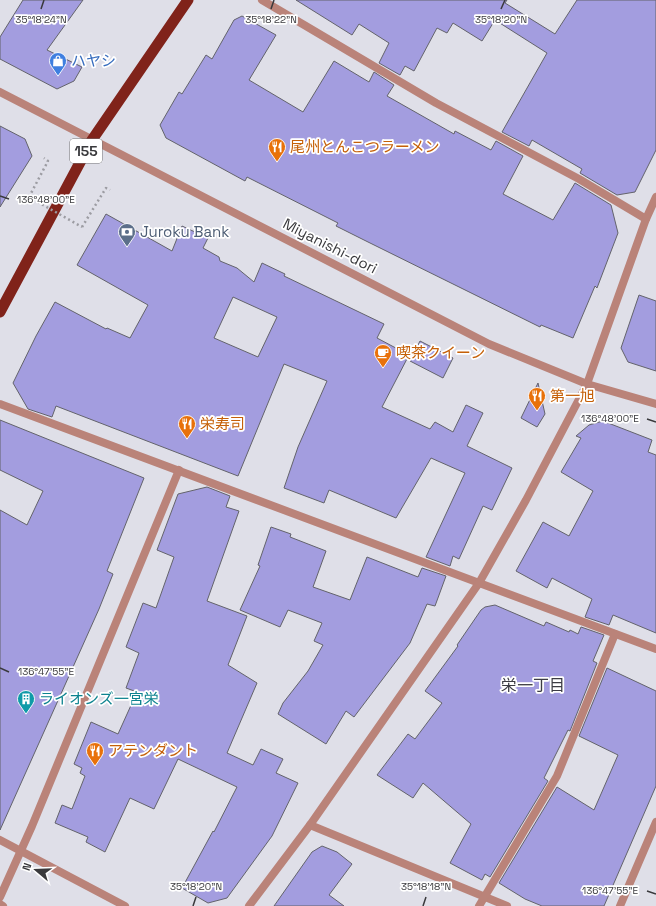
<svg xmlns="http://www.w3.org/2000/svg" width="656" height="906" viewBox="0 0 656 906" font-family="'Space Grotesk','Noto Sans JP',sans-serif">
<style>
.building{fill:#a39ddf;stroke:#63636b;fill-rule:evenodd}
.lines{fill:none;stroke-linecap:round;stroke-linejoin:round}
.path{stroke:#9c9ca2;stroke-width:2.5;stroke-dasharray:2 3;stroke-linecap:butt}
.minor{stroke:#ba8379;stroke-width:8}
.tertiary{stroke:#ba8379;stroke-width:8}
.trunk{stroke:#80231a;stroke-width:11}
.path-bridge{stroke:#9c9ca2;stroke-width:2.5;stroke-dasharray:2 3;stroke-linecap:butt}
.ticks{fill:none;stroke:#39393c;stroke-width:1.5}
.labels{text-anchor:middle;stroke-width:3.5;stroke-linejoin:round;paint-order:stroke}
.shield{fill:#fff;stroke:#747476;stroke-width:1}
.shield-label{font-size:14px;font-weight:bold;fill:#39393c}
.shop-label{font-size:15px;fill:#366cbe;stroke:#fff;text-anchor:start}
.food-label{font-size:15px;fill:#c56008;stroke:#fff;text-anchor:start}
.service-label{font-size:15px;fill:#4e5e75;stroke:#fff;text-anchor:start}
.street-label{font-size:15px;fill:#39393c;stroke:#fff}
.culture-label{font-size:15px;fill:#0d838f;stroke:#fff;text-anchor:start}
.neighbourhood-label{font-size:16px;fill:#3c3c43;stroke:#fff}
.ticks-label{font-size:10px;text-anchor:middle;fill:#39393c;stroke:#fff;stroke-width:3.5;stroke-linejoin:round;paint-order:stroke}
</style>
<rect width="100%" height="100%" fill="#dfdfe8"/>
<g class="building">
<polygon points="23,0 83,0 47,50 82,67 74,81 57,89 0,59 0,37"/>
<polygon points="296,0 507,0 505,3 555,34 577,0 656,0 656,150 635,192 617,195 580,173 582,169 532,140 529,146 502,132 547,53 495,20 482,41 453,23 447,33 437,28 414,71 405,66 400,75 379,63 389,43 359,24 352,35"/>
<polygon points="242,16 276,35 249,80 303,112 334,61 369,82 374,72 394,85 387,96 454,134 455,131 491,150 496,141 523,156 503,194 553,220 575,183 611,205 618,233 597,288 595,286 573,338 541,325 540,327 366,241 336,226 338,223 247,177 245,181 166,138 160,125 179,92 182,94 206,55 212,59 234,20"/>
<polygon points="0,126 25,139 32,156 0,207"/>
<path d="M106 214 172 251 182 226 208 238 203 248 219 257 220 261 237 268 254 282 262 263 285 274 284 276 384 324 377 338 409 355 382 407 430 429 435 422 453 432 466 405 483 413 467 446 512 468 492 510 483 506 459 559 453 556 450 566 426 557 465 473 431 458 396 518 329 490 324 503 284 488 298 447 327 381 284 364 238 476 56 406 52 417 28 409 13 383 36 336 55 302 106 329 107 328 130 338 148 305 77 265ZM233 297 277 317 258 357 214 338Z"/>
<polygon points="639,295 656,301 656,371 628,362 621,348"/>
<polygon points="420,341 453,358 443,378 410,361"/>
<polygon points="538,383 545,414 537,427 521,418"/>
<polygon points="0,420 144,478 107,571 113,574 99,609 0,830 0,510 27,525 43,491 0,470"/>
<polygon points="603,421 652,440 648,452 656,455 656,633 613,615 609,625 585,617 592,599 552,578 547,588 516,571 543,522 569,536 593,491 561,472 581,438 576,436 589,425"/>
<polygon points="207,487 230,496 226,507 239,511 207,601 247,616 228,665 257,683 227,753 253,765 261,749 283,759 276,773 298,783 272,836 227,898 208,903 182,888 213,831 214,832 237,787 178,759 154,809 130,798 105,852 86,842 88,837 55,823 62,805 72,809 85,776 80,773 82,768 74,764 91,722 118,734 137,692 126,688 139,653 126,647 143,603 156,608 174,557 157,550 178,494"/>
<polygon points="271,527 291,534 290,537 326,551 313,587 350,600 367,557 418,577 422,568 446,576 435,606 427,604 410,643 354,717 346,711 326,744 278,714 283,703 308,671 323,645 314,641 322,623 288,610 280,627 240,610 260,566 258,565"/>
<polygon points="495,605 544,626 546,622 569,632 570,630 578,634 581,627 604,635 593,661 597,663 570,731 568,730 544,778 548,781 490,877 485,874 482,880 450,863 471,824 423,783 413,798 377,775 408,734 415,739 442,703 425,691 458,646 457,645 481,610 485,607"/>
<polygon points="607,668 656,691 656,786 604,906 542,906 525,899 499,883 557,787 594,810 618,755 579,736"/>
<polygon points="322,846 337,852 352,864 329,895 344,906 274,906 312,852"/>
</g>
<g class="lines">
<g class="path">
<polyline points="29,197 48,161 44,158"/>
<polyline points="82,227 106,188 110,190"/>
</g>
<g class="minor">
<polyline points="262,0 436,103 579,179 646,219"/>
<polyline points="0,404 656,649"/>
<polyline points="310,825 507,906"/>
<polyline points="0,897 32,826 179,470"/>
<polyline points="479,906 557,776 615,634"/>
<polyline points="620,906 656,822"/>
</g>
<g class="tertiary">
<polyline points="0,92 489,344 587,384 656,404"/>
<polyline points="0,840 125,906"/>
<polyline points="0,904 3,906"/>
<polyline points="249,906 310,825 479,583 526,500 587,384 646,219 656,197"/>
</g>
<polyline class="trunk" points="0,312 92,140 188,0"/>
<polyline class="path-bridge" points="29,197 82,227"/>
</g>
<path class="ticks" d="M41 9 44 0M271 9 274 0M501 9 505 0M0 196 9 199M647 419 656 422M0 668 9 672M647 891 656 894M193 906 196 897M423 906 426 897"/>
<defs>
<symbol id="shop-pin" viewBox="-11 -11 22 30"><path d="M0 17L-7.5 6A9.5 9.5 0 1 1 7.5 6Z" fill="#3f7fe0" stroke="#fff"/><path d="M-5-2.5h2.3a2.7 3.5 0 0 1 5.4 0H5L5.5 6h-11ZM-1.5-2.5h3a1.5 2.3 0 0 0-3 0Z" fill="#fff"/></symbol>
<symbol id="restaurant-pin" viewBox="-11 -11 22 30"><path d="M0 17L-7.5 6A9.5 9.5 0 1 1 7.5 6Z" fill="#e8710a" stroke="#fff"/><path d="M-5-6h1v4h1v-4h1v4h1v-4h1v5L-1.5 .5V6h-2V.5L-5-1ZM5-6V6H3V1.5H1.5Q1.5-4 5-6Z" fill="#fff"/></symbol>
<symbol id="bank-pin" viewBox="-11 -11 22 30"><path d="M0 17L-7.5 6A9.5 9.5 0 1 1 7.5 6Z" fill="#5c6f8a" stroke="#fff"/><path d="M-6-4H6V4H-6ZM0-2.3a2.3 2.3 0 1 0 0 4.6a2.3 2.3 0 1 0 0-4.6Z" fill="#fff"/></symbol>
<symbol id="cafe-pin" viewBox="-11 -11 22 30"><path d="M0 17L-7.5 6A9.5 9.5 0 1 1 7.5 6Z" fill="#e8710a" stroke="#fff"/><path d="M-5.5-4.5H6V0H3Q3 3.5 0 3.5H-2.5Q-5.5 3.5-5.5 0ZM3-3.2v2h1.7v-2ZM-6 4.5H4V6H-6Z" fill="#fff"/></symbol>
<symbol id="building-pin" viewBox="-11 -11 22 30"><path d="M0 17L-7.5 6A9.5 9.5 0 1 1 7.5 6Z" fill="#0f9aa8" stroke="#fff"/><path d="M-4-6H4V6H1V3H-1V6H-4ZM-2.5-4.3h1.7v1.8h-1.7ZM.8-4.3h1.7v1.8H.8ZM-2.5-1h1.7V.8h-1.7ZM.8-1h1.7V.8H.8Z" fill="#fff"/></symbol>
</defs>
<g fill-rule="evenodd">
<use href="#shop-pin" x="48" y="51" width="20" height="27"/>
<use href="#restaurant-pin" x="267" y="137" width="20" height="27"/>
<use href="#bank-pin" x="117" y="222" width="20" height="27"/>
<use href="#cafe-pin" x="373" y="343" width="20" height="27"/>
<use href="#restaurant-pin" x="527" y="386" width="20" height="27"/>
<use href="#restaurant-pin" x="177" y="414" width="20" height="27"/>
<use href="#building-pin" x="16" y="689" width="20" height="27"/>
<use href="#restaurant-pin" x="85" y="741" width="20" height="27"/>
</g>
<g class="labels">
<rect class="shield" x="70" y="139" width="32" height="24" rx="3"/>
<g class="shield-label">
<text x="86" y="156">155</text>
</g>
<g class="shop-label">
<text x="71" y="66">ハヤシ</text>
</g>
<g class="food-label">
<text x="290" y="152">尾州とんこつラーメン</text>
<text x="396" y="358">喫茶クイーン</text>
<text x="550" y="401">第一旭</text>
<text x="200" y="429">栄寿司</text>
<text x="108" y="756">アテンダント</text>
</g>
<g class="service-label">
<text x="140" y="237">Juroku Bank</text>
</g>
<g class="street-label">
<text transform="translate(330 246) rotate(27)" y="5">Miyanishi-dori</text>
</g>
<g class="culture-label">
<text x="39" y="704">ライオンズ一宮栄</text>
</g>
<g class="neighbourhood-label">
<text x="533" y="691">栄一丁目</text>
</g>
</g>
<g class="ticks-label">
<text x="41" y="23">35°18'24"N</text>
<text x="271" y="23">35°18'22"N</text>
<text x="501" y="23">35°18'20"N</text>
<text x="46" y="203">136°48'00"E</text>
<text x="610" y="422">136°48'00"E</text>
<text x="46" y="675">136°47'55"E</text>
<text x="196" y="890">35°18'20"N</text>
<text x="426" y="890">35°18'18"N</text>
<text x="610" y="894">136°47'55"E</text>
</g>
<g transform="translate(36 870) rotate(289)" stroke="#ffffff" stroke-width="3" paint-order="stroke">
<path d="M0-3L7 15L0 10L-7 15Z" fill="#39393c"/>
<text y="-6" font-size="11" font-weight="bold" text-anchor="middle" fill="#39393c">N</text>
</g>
</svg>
